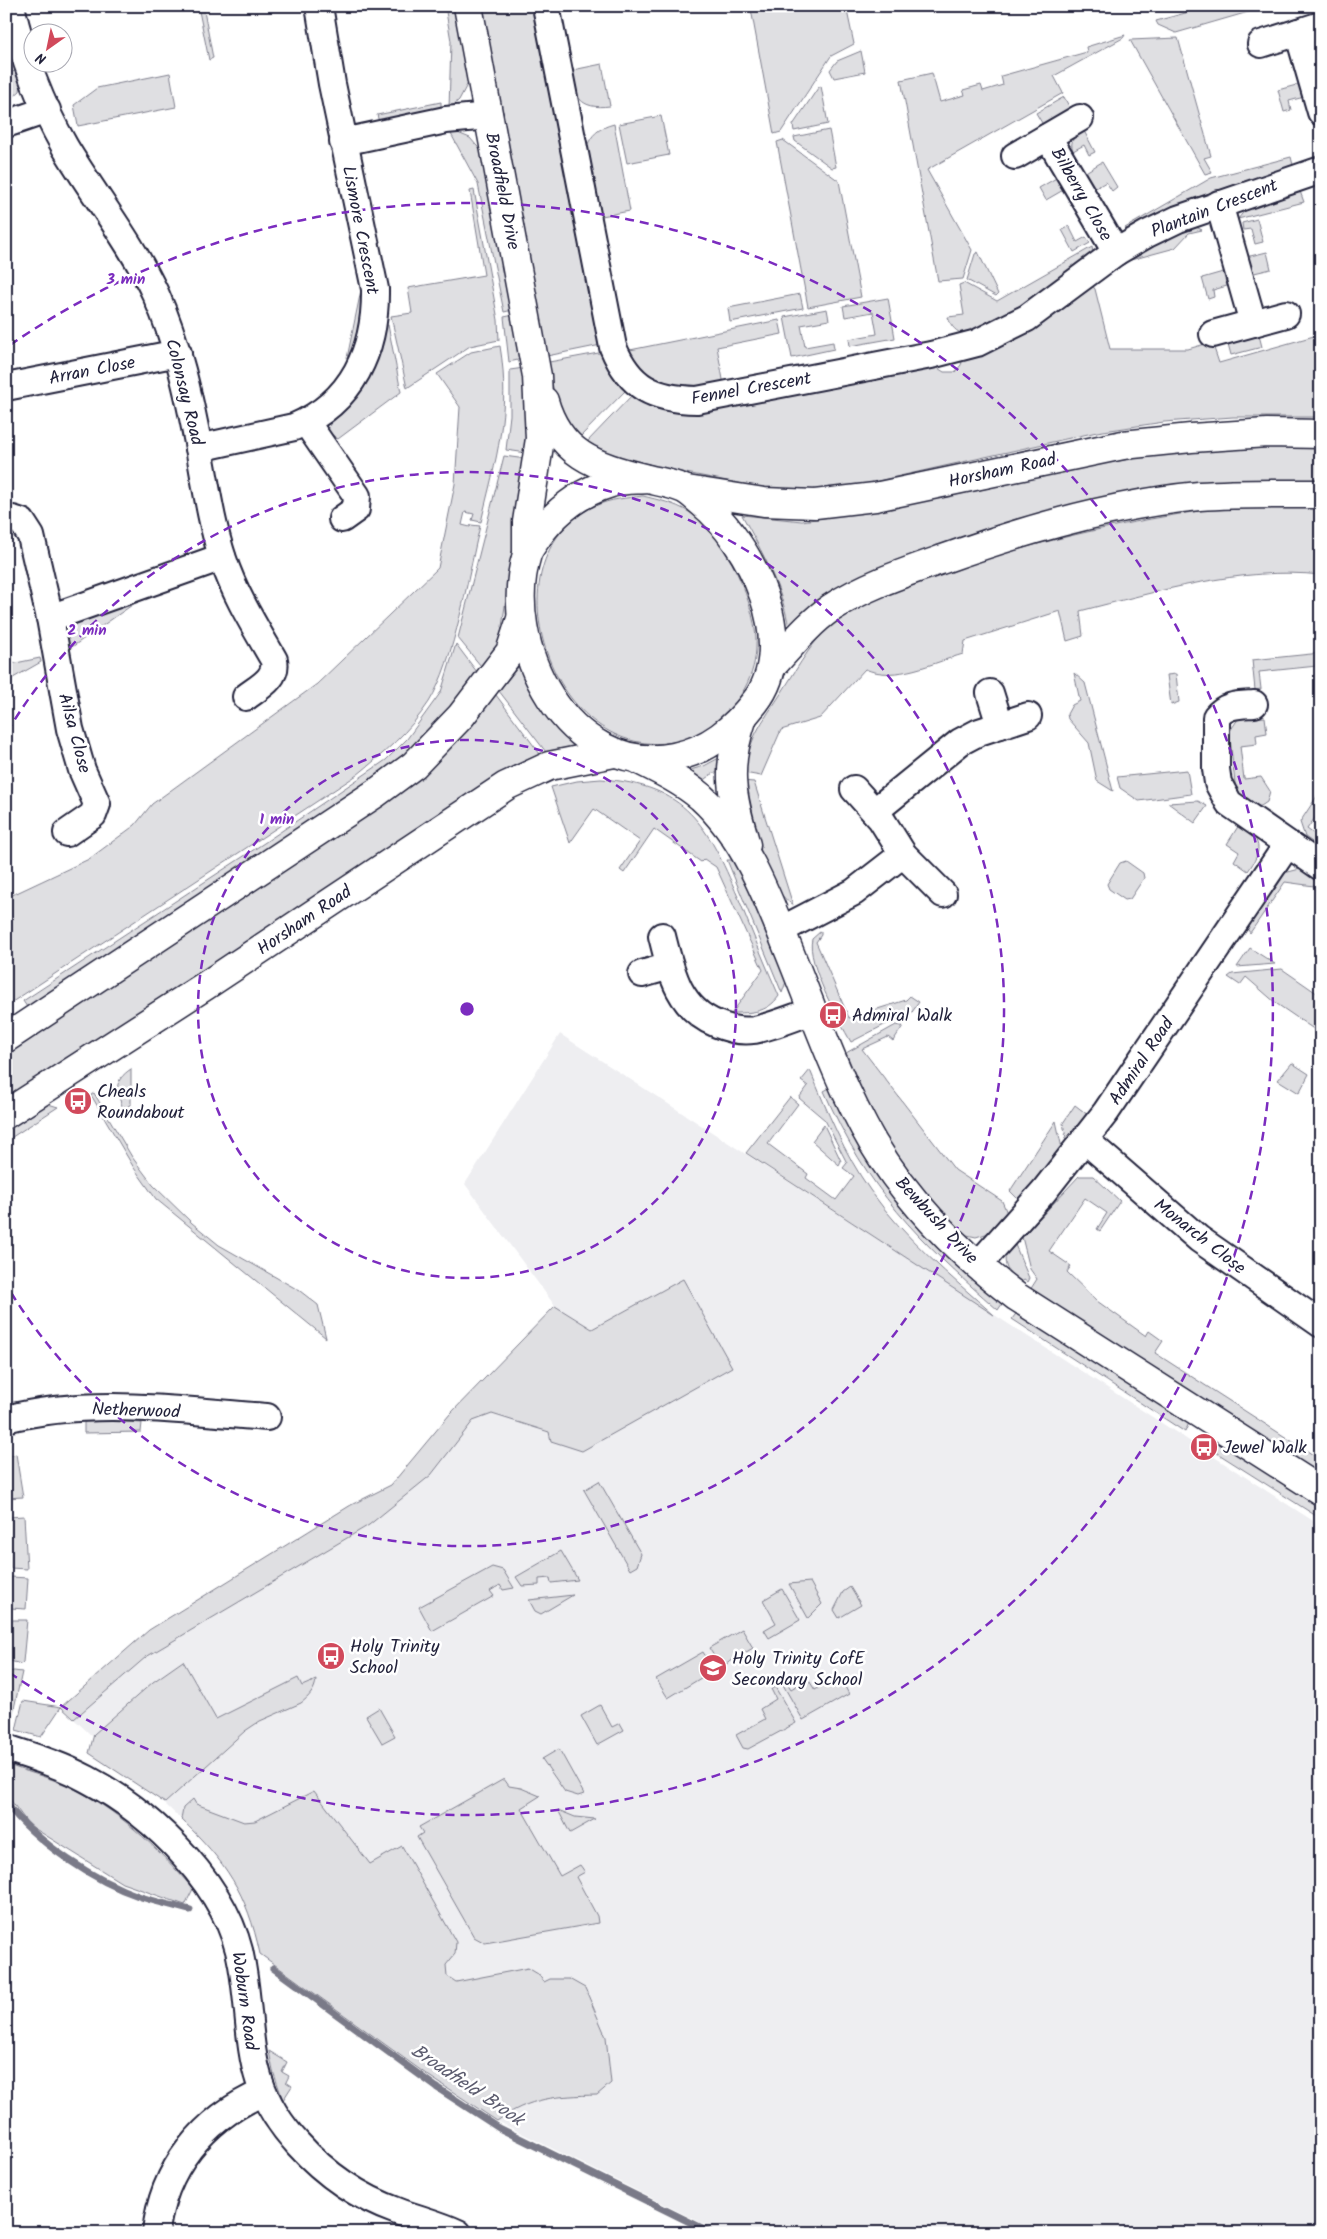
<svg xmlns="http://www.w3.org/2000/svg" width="1327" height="2239" viewBox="0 0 1327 2239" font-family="Kalam,sans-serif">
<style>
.built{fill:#eeeef1}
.green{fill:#dfdfe2;stroke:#80808e}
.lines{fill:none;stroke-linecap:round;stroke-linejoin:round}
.stream{stroke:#7a7a88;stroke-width:7}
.minor-casing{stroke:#22223b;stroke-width:30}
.tertiary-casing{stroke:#22223b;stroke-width:31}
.primary-casing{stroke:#22223b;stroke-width:31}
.minor{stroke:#fff;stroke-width:26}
.tertiary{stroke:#fff;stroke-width:28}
.primary{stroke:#fff;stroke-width:28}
.ring{fill:none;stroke:#7b2cbf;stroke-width:2.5;stroke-dasharray:9 6}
.labels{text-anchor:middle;stroke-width:5;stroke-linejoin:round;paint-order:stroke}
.street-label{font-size:18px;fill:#22223b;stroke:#fff}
.poi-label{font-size:18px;fill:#22223b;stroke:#fff;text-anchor:start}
.water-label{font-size:19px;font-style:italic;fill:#5c5c6f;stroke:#fff}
.centre{fill:#7b2cbf;stroke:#fff;stroke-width:2.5}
.ring-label{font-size:15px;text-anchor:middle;font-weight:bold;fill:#7b2cbf;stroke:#fff;stroke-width:5;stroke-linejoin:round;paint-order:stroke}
</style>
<rect width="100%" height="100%" fill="#fff"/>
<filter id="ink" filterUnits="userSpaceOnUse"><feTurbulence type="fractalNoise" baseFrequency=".02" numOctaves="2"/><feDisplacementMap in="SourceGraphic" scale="10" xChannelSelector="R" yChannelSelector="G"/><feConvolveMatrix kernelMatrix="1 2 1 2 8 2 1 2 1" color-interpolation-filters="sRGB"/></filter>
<g filter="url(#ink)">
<polygon class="built" points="560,1034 1321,1526 1321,2233 722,2233 497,2121 426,2074 260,1954 253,1922 242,1893 222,1864 197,1834 61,1707 149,1630 351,1505 391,1485 450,1414 555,1306 465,1184"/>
<g class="green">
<polygon points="198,6 203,6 213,58 209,60"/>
<polygon points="445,6 455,6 468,83 459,100 449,109 451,41"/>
<polygon points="480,6 536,6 601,345 547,356"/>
<polygon points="756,6 846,6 854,44 831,56 781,132 774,134 751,9"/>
<polygon points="1211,6 1269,6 1176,33 1158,25 1156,21"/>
<polygon points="1125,35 1123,38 1054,76 1063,93 927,170 972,250 963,279 938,281 901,80 932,73 940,102 965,95 963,90 981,85 983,91 1003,85 1001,76 1087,52 1086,47"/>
<polygon points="1178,38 1211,156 1204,158 1212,172 1205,174 1130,40"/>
<polygon points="861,51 865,72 834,78 830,70 837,61"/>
<path d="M602 64 610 106C579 110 575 96 568 71Z"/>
<polygon points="15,71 21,84 20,91 11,99 6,87 6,74"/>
<polygon points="170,73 176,107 78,126 74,105 97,88"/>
<polygon points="1300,84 1304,97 1289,101 1291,110 1284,112 1278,90"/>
<polygon points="821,86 828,124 794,131 793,125 818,88"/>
<polygon points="1064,97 1072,112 1045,128 1036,113"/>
<polygon points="441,102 441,110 379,122 377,115"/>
<polygon points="661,116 669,155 627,163 619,124"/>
<path d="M614 124 630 211 596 217 586 149C591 134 599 128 614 124Z"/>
<path d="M1083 129 1095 152 1089 155 1084 145 1073 151C1069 140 1075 136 1083 129Z"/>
<polygon points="829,130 836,167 832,168 795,141 794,137"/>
<polygon points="453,131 470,138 483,153 513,310 504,312 478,184 451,134"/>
<polygon points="783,140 839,181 861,297 808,307 777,142"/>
<polygon points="1291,157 1294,169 1129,230 1125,228 1211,178"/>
<polygon points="1102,162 1117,187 1112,191 1106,182 1094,189 1084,173"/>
<polygon points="1058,177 1065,189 1046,200 1039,188"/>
<polygon points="1298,186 1304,202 1238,219 1249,205"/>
<polygon points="474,190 498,320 499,340 470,346 407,388 391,316 412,313 408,288 484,275 470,191"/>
<polygon points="1257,219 1263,242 1255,244 1251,229 1243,230 1242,223"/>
<polygon points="1069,226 1077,242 1086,237 1090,243 1074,252 1062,230"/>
<polygon points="1196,227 1202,230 1189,233 1175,248 1127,261 1125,258 1163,236"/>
<path d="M1092 247 1093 253 1040 300 966 335C956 332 951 327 948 317L964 315 959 285 964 283 997 301Z"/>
<polygon points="978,252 998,294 996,296 967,280 975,254"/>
<polygon points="1267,252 1271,269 1250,274 1246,257"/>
<polygon points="1223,272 1227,286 1213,290 1214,297 1208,299 1202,278"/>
<polygon points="1091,284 1095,289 1110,349 1188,349 1212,342 1219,363 1321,334 1321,417 1233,417 1164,422 1097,432 864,484 813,492 774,490 624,461 586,443 634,393 933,365 944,372 955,372 961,365 963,358"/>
<polygon points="364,288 365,321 345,368 361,290"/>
<polygon points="800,294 803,308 730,322 728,308"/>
<polygon points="888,298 895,338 850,346 849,339 877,334 873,312 845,317 843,306"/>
<polygon points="827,309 829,320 801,325 805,347 833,342 834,349 792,358 784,317"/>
<polygon points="514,315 522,359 509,362 504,317"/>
<polygon points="779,320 782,334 717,347 724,385 672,390 643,376 625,351"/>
<polygon points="385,325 388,325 401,392 338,439 328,432 330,424 379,352"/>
<polygon points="1258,331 1262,347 1231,355 1227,340"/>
<path d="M500 346C511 412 496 459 481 522L472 520 474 514 465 512 462 525 470 527 471 525 480 526C468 575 455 660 429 702 410 731 383 754 357 775L6 1006V898L89 859 135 825 152 804 317 684 438 568 455 484 460 407 437 374 471 352Z"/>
<path d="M604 352 628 388 579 438C556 419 553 390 549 362Z"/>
<polygon points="524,368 527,453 506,450 510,415 510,370"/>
<path d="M1275 444 1321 448V483L1132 492 789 628C782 587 762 552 742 515L802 521 885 509 980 490 1079 467 1163 454Z"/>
<polygon points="504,456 526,459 501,634 496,651 485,671 458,638"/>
<path d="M643 496C659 500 674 503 689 512 725 534 759 608 756 650 755 665 750 680 742 693 728 717 705 735 678 741 555 769 480 559 595 506 610 499 626 498 643 496Z"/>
<path d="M1226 507H1321V575C1242 566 1155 592 1080 611L1083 636 1067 641 1060 611 965 641 963 654C932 663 896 682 865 669L820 718 781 730 761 776 744 773C746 759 750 746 756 733 763 719 774 705 782 692 799 666 814 636 840 618 867 599 899 589 929 578 1025 543 1125 521 1226 507Z"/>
<polygon points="145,596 69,649 62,630 64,625"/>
<polygon points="456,644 480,676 400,762 29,1010 23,1001 264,843 386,760 407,739 441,692"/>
<polygon points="1321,653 1321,683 1317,666 1259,672 1261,689 1255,690 1252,660"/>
<polygon points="40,658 41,662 6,682 6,665"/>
<path d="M519 666C535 698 547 726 576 747L546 752 499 691Z"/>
<polygon points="1074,673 1085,683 1113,791 1097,781 1089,743 1068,719 1067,714 1072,705 1080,701"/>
<polygon points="1176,674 1179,702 1171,705 1167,675"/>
<polygon points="496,695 540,754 512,767 6,1100 6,1053 130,971 442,755"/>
<polygon points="1265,717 1267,733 1256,735 1257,744 1240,746 1244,779 1261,777 1270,791 1267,802 1261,806 1254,807 1236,792 1230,738 1230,731 1238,719"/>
<polygon points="719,758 719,773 713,773 701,782 687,771 704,766"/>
<polygon points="1187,770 1191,794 1139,801 1120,788 1117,777"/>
<path d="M601 779C687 785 707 825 738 897 751 930 765 964 779 996 767 1013 751 1013 732 1013L763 970 716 867 704 859 701 862 654 829 624 873 620 870 640 841 594 809 570 843 551 787 577 781Z"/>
<path d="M742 781 754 782 793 905C762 886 747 815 742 781Z"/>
<polygon points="1319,793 1321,809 1307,829 1321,839 1321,848 1305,837 1300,822"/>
<polygon points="1198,801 1207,806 1195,823 1168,803"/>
<path d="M1239 825C1262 839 1263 850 1248 871L1234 861 1239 852 1227 844Z"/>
<polygon points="727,860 737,860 787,979 782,993"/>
<polygon points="1126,861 1143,873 1144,878 1130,899 1125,900 1109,889 1107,884 1120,863"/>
<polygon points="1300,869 1309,871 1321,877 1321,887 1285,882 1250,933 1246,927 1277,879 1284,873"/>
<path d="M821 931V935L816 942 849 1018 906 1000 910 996 919 1002 908 1018 894 1020 851 1042C839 1021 806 963 812 939Z"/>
<polygon points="1250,948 1275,964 1237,967"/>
<polygon points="1282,969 1321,996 1321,1021 1315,1030 1277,1004 1246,977 1240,985 1228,977 1232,974"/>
<polygon points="896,1025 903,1026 893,1041 888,1037 862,1049 955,1170 1002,1201 1007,1213 1005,1218 992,1232 976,1237 967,1235 959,1231 944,1217 894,1153 869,1106 846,1053"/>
<polygon points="1292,1063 1309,1074 1299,1093 1278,1080"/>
<path d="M131 1069V1105L123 1108C116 1091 113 1081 131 1069Z"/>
<path d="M810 1070C827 1111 844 1153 870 1190 904 1238 950 1276 994 1315L746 1153 790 1097 798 1104 768 1144 808 1174 806 1178 836 1200 854 1176 843 1168 847 1163 825 1120 799 1098 808 1086 801 1081Z"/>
<path d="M831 1087 1004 1301 998 1310C918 1240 867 1190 824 1091Z"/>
<polygon points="94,1093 132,1157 153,1185 192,1223 219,1245 300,1291 318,1305 326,1338 156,1199 134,1168 91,1095"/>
<polygon points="45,1103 58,1107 6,1141 6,1127"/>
<polygon points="1075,1105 1088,1115 1067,1143 1063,1123"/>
<polygon points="1056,1121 1063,1153 1022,1200 1018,1199 1010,1191"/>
<polygon points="824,1125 841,1161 839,1165 812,1141"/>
<polygon points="1079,1176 1093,1176 1120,1201 1100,1231 1097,1229 1107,1213 1085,1198 1049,1251 1071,1266 1067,1272 1097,1301 1146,1336 1149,1331 1163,1341 1155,1353 1321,1460 1321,1477 1030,1290 1037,1279 1030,1269 1022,1237"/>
<path d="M1013 1240 1029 1278 1027 1282 1024 1280 1019 1284C1004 1269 1000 1259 1013 1240Z"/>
<polygon points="683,1279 732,1367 582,1451 551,1441 549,1432 492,1414 473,1421 431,1475 369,1525 146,1657 74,1719 61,1707 41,1737 16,1730 23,1701 61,1707 149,1630 351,1505 391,1485 450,1414 555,1306 592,1329"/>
<polygon points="1018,1311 1189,1423 1185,1432 1012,1319"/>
<polygon points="111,1421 142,1423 141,1432 84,1433 84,1422"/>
<polygon points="1211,1438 1321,1507 1321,1519 1206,1446"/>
<polygon points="16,1454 23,1497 6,1498 6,1457"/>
<polygon points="599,1481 641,1554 637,1566 630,1570 584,1490"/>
<polygon points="24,1516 27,1569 10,1568 8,1517"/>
<polygon points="561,1551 578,1580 551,1583 550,1578 539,1579 539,1585 522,1586 516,1577"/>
<polygon points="492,1567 503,1570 514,1588 503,1590 500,1585 490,1591 494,1596 432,1631 419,1607"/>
<polygon points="11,1577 28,1578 26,1609 10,1608"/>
<polygon points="810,1582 822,1604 808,1618 789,1584"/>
<polygon points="850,1587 861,1605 839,1618 834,1610 843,1592"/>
<polygon points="782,1589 800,1620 769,1638 764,1630 776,1623 763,1600"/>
<polygon points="573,1595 541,1614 535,1611 529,1600"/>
<polygon points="10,1620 27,1620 23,1662 21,1664 6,1660"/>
<polygon points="742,1629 753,1648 721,1667 709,1648"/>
<polygon points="703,1652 714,1670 668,1698 656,1679"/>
<path d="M183 1661 216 1719 298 1678 302 1686 316 1680C315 1690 309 1697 301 1703L260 1721 245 1731 165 1803 89 1753 94 1734 153 1682Z"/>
<polygon points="14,1671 22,1672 8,1736 6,1734 6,1672"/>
<polygon points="839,1676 849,1694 803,1720 782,1683 786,1681 791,1689 808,1679 815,1690"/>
<polygon points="775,1687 796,1723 748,1749 743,1748 736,1735 765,1719 760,1709 776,1699 771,1689"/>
<polygon points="600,1705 612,1727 620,1723 624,1730 597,1745 581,1716"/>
<polygon points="379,1708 395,1736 382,1743 366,1716"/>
<polygon points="559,1749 584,1794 578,1796 565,1792 542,1759"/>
<path d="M8 1765C27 1772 48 1777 66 1785 118 1809 156 1846 193 1889L185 1905 122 1883 29 1825 6 1794Z"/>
<polygon points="504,1779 509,1786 521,1788 540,1796 521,1808 560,1876 580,1865 585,1872 576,1877 597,1916 598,1923 485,1943 474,1937 417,1837 423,1833 419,1827"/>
<path d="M314 1791 370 1864 402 1846 456 1942 455 1954 446 1965 447 1976 456 1982 528 1968 538 1974 544 1982 550 1979H569L585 1988 606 2037 611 2083 597 2095C557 2096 530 2097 497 2121L426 2074 260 1954C247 1893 226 1862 181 1819L183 1808 193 1799 196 1804 244 1822 255 1821Z"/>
<polygon points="558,1810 575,1817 595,1819 570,1833"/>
<polygon points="269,2051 287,2062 282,2072 289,2076 286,2082 292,2086 283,2100 273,2071"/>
</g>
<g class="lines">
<g class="stream">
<path d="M6 1803C37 1843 94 1881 141 1897 157 1902 174 1906 190 1910"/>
<polyline points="273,1968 436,2087 499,2128 712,2233"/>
</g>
<defs>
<g id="minor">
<path d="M11 6C22 54 41 105 65 147 95 197 132 243 156 295 178 344 189 396 199 448 206 485 211 523 223 559 235 595 255 627 274 660 278 678 259 687 246 697"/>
<path d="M546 6 613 347C630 388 654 399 697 400L931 355 977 343 1027 318 1116 252 1147 234 1178 219 1321 170"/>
<polyline points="1298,32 1321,112"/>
<polyline points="1261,44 1321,25"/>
<polyline points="6,124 47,110"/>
<polyline points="1048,137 1116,252"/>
<polyline points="343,142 446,120 489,116"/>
<polyline points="1015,156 1080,118"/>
<polyline points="1219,204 1253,323"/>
<polyline points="1213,334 1286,314"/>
<polyline points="6,387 178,353"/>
<polyline points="306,422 357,496 356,509 342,519"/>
<path d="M199 448 294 427C353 402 376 350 375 289L332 84 319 6"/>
<polyline points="6,520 13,519 22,522 31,536 50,618 70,729 82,770 97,804 93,815 67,833"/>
<polyline points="50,618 222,557"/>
<polyline points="990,693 1000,725"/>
<path d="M1254 704C1239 705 1226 704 1216 717V769L1218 783 1229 803 1321 867"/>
<polyline points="854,789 881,819 903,854 943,894"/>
<polyline points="875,811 960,742 979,732 1028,716"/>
<polyline points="781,930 854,892 903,854"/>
<path d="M662 936C671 972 679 1009 717 1024 729 1029 741 1032 754 1030 774 1026 794 1017 813 1011"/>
<polyline points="642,974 670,966"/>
<polyline points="1085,1140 1199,1239 1321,1324"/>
<polyline points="978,1265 1044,1191 1106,1112 1287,845"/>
<path d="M6 1419C91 1397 181 1411 267 1417"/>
<path d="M6 1748C34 1757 61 1765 87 1779 154 1814 230 1888 242 1965 255 2039 242 2083 298 2144 326 2175 358 2197 397 2211 418 2219 439 2224 458 2233"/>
<path d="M156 2233C162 2169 204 2118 262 2093"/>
</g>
<g id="tertiary">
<polyline points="468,6 537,376 540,439 527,522 527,552"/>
<path d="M544 401C559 454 595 466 644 478"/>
<path d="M743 717C725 769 731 794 746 845"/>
<path d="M639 760C661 771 682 781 701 797 744 836 766 893 787 946 814 1012 837 1081 873 1143 909 1203 961 1255 1017 1297L1321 1491"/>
</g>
<g id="primary">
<path d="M648 479C660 482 673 484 684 489 690 492 696 498 701 502 750 542 801 644 755 702 734 729 709 750 674 757 568 778 499 644 527 554 529 548 535 541 538 536 557 510 580 492 611 483 622 479 636 480 648 479Z"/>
<polyline points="687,490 764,502 815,504 875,497 1123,445 1191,438 1267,433 1321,434"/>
<path d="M772 666C790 647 809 623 831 608 866 585 906 572 946 558 1027 529 1113 504 1199 496 1240 493 1280 494 1321 494"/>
<polyline points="6,1038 376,793 414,765 461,716 510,652 521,619"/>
<polyline points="6,1114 205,986 506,786 549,766 614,753"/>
</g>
</defs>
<use href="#minor" class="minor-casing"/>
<use href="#tertiary" class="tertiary-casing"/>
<use href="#primary" class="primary-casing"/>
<use href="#minor" class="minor"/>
<use href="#tertiary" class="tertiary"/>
<use href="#primary" class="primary"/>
</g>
</g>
<g class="ring">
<circle cx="467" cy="1009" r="269"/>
<path d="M7 732A537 537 0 1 1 7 1286"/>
<path d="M10 345A806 806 0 1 1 10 1673"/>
</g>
<defs>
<symbol id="bus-disc" viewBox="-11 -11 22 22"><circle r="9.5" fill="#d1495b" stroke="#fff"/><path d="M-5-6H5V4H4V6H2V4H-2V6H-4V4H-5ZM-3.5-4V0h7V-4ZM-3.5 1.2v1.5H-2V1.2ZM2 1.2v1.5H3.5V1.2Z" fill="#fff"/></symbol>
<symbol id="school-disc" viewBox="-11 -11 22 22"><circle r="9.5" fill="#d1495b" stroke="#fff"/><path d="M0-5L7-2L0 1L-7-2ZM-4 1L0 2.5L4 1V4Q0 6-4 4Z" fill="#fff"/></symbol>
</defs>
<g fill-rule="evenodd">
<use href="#bus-disc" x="817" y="999" width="32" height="32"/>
<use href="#bus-disc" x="62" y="1085" width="32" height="32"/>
<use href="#bus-disc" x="1188" y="1431" width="32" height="32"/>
<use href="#bus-disc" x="315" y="1640" width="32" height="32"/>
<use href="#school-disc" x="697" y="1652" width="32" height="32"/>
</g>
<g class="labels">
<g class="street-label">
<text transform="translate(503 191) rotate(79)" y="6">Broadfield Drive</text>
<text transform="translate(1082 194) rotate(60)" y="6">Bilberry Close</text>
<text transform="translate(1214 208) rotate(-21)" y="6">Plantain Crescent</text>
<text transform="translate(361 230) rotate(79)" y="6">Lismore Crescent</text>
<text transform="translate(92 370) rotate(-11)" y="6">Arran Close</text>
<text transform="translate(751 388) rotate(-10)" y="6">Fennel Crescent</text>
<text transform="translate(185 392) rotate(76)" y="6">Colonsay Road</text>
<text transform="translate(1002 470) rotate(-12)" y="6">Horsham Road</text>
<text transform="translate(75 733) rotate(75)" y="6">Ailsa Close</text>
<text transform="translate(304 920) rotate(-34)" y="6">Horsham Road</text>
<text transform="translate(1141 1061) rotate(-56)" y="6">Admiral Road</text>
<text transform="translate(937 1220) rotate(47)" y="6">Bewbush Drive</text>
<text transform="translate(1200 1236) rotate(38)" y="6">Monarch Close</text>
<text transform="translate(136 1410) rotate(2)" y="6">Netherwood</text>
<text transform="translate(245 2001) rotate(82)" y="6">Woburn Road</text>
</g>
<g class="poi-label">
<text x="852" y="1021">Admiral Walk</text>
<text x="97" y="1097">Cheals<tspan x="97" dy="21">Roundabout</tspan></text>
<text x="1223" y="1453">Jewel Walk</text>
<text x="350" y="1652">Holy Trinity<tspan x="350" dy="21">School</tspan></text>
<text x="732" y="1664">Holy Trinity CofE<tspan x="732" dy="21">Secondary School</tspan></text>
</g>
<g class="water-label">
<text transform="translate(468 2084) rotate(34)" y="7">Broadfield Brook</text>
</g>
</g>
<circle cx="467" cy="1009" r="8" class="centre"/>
<g class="ring-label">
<text x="126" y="284">3 min</text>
<text x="87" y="635">2 min</text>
<text x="277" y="824">1 min</text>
</g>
<rect width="1327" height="2239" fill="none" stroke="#fff" stroke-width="25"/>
<rect x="12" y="12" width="1302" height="2214" fill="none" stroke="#22223b" stroke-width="2" filter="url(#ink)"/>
<g transform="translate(48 48) rotate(213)"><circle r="24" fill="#ffffff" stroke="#a7a7b1"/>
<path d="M0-4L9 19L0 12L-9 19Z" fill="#d1495b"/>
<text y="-8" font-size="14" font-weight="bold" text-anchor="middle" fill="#22223b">N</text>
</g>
</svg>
